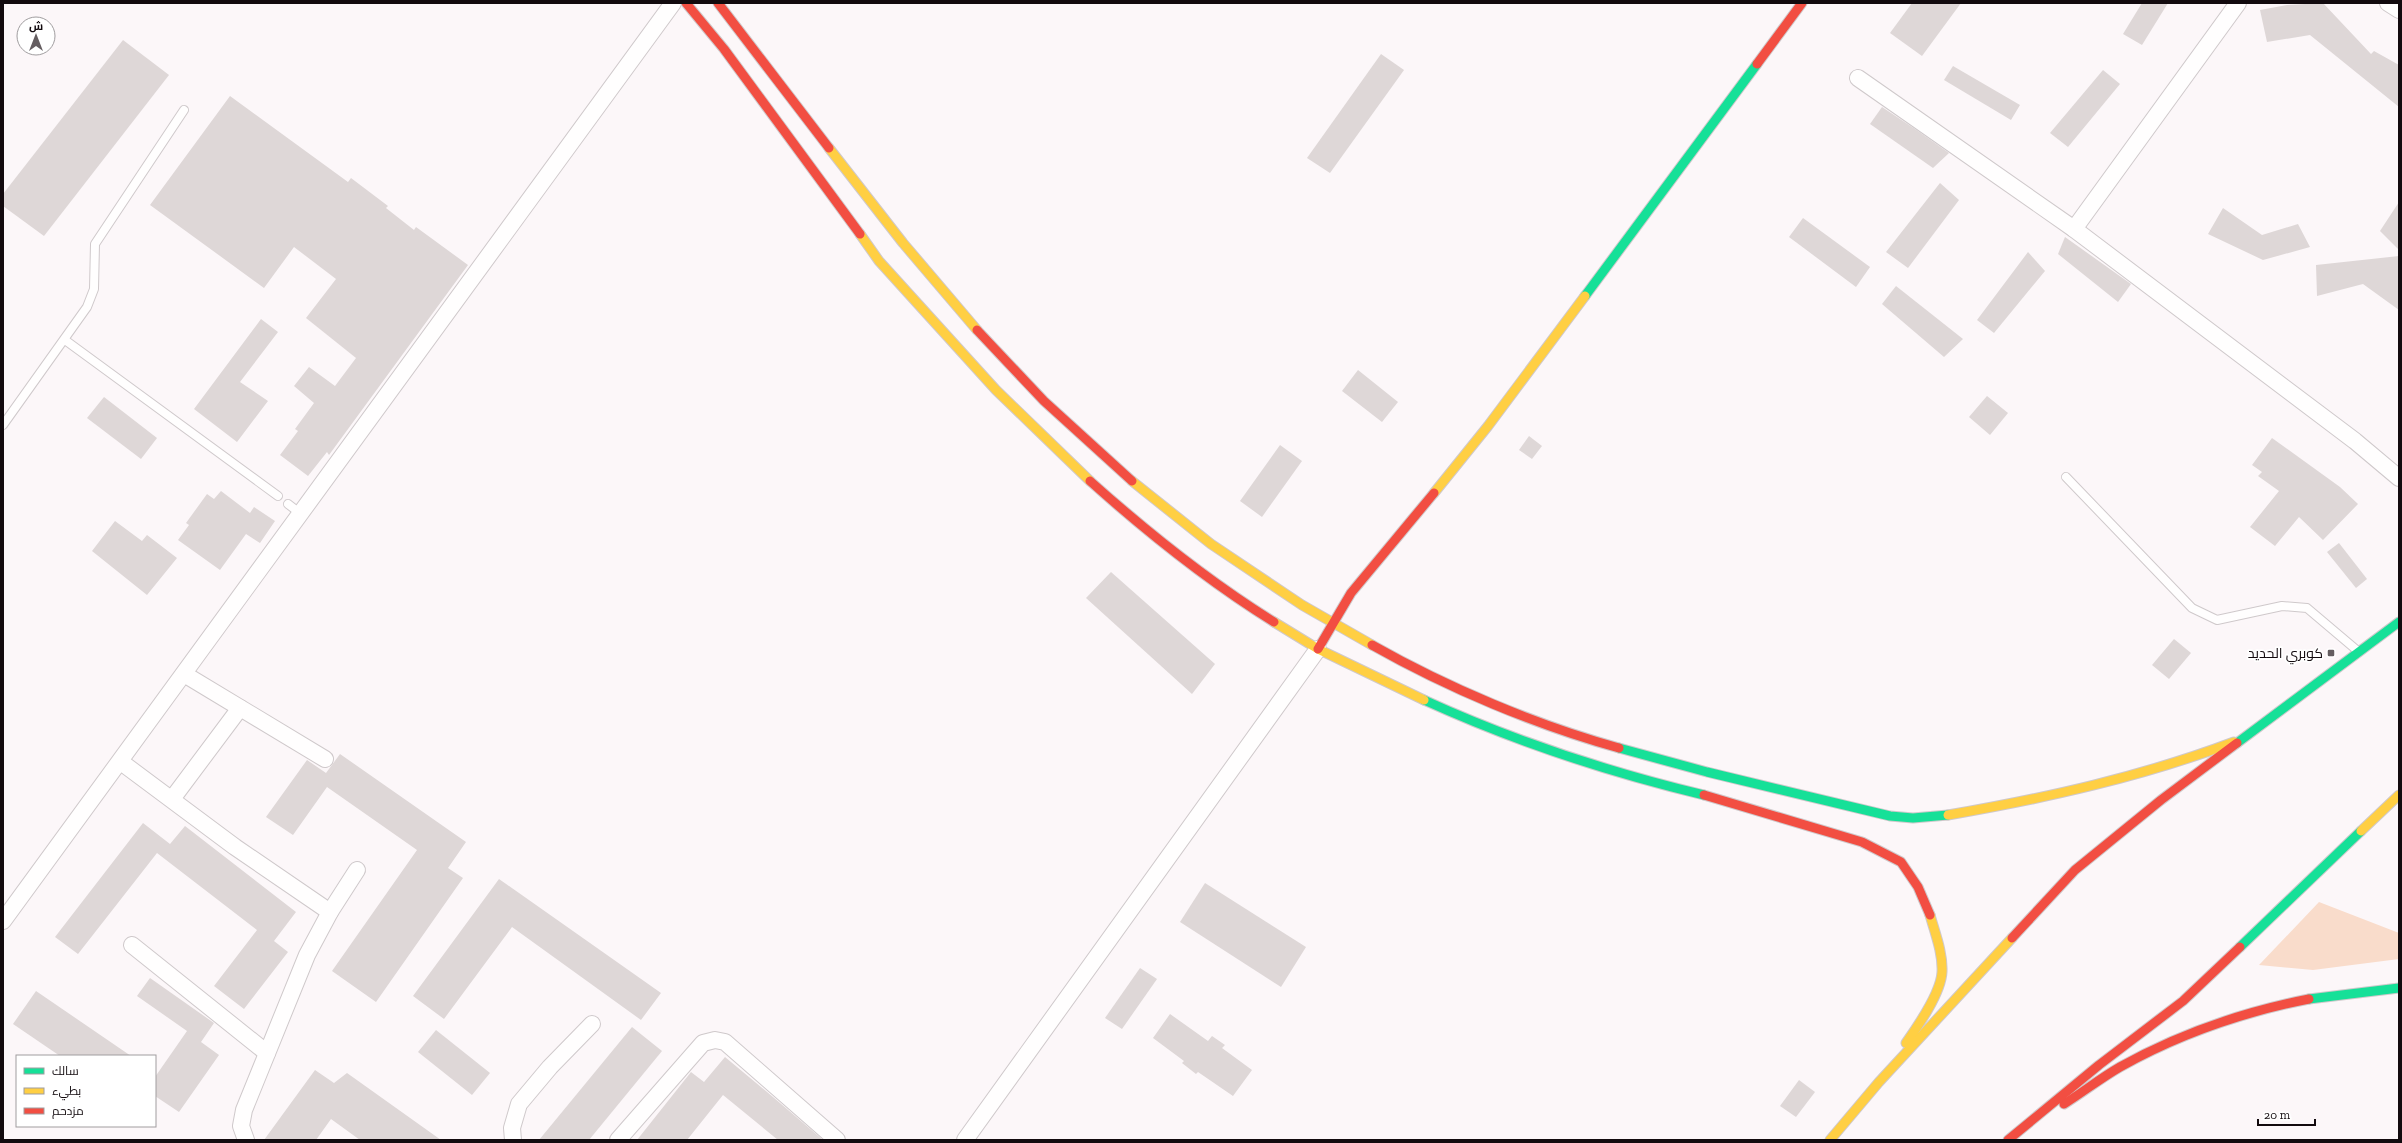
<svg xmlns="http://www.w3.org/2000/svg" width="2402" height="1143" viewBox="0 0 2402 1143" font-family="'Zilla Slab',Cairo,serif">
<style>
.green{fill:#f9dccb}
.building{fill:#ded7d7}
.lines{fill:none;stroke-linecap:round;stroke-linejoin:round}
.lane-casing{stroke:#cfc9cb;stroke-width:10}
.street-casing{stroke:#cfc9cb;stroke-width:18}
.fast-casing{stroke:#cfc9cb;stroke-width:11}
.slow-casing{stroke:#cfc9cb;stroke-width:11}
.jam-casing{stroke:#cfc9cb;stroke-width:11}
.lane{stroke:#fffefe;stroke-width:8}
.street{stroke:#fffefe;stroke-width:16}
.fast{stroke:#16e098;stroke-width:9}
.slow{stroke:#ffcf43;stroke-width:9}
.jam{stroke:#f24e42;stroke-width:9}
.poi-dot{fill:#645d60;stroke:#fff;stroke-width:1.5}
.labels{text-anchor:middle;stroke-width:3.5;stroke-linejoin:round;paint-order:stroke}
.poi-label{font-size:14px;fill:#120a0e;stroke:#fff;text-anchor:end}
</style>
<rect width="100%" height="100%" fill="#fcf7f9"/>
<polygon class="green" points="2319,902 2399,933 2399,959 2313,970 2259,965"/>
<g class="building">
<polygon points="1912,3 1961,3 1922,56 1890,33"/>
<polygon points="2142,3 2168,3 2142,45 2123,34"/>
<polygon points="2323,3 2371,54 2374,51 2399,65 2399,107 2310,35 2267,42 2260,10 2287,5"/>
<polygon points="123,40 169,75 44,236 3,206 3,194"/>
<polygon points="1381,54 1404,70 1330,173 1307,158"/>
<polygon points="1953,66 2020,105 2011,120 1944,80"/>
<polygon points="2103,70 2120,84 2068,147 2050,133"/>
<polygon points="230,96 348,182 351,178 388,206 386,208 414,230 416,227 468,265 329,455 327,452 308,476 280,455 298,431 295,429 314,403 294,386 309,367 335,386 356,358 306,318 336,279 294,247 264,288 150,205"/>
<polygon points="1882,107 1915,129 1949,153 1933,168 1870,124"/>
<polygon points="1940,183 1959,200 1908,268 1886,252"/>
<polygon points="2399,202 2399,250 2380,231"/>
<polygon points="2223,208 2262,235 2298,224 2310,247 2263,260 2208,234"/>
<polygon points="1803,218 1870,267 1856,287 1789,237"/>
<polygon points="2065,237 2131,284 2118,302 2058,254"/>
<polygon points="2028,252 2045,271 1994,333 1977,320"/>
<polygon points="2399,256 2399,310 2363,284 2317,296 2316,265"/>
<polygon points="1896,286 1963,339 1944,357 1882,304"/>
<polygon points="261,319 278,332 240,382 268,401 237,442 194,409"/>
<polygon points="1358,370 1398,402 1382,422 1342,391"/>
<polygon points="1987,396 2008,413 1990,435 1969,417"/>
<polygon points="104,397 157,438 141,459 87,418"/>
<polygon points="1529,436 1542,446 1532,459 1519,450"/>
<polygon points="2272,438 2340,487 2358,504 2323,540 2299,517 2275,546 2250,527 2279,491 2258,476 2262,472 2252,465"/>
<polygon points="1280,445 1302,461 1262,517 1240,501"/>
<polygon points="221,491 250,513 254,507 275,521 260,543 246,534 220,570 178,540 189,525 186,523 207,494 214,499"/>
<polygon points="115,521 142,541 147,535 177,558 147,595 92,551"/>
<polygon points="2339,543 2367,579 2356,588 2327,552"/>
<polygon points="1111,572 1215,664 1192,694 1086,598"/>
<polygon points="2174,639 2191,653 2169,679 2152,665"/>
<polygon points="340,754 466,842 448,868 463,878 376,1002 332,971 417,850 327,787 293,835 266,817 307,760 326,773"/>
<polygon points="143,823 170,844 185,826 296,912 274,941 288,952 244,1009 214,986 257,930 157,853 78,954 55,937"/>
<polygon points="499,879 661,993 641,1020 512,927 444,1019 413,996"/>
<polygon points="1205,883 1306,947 1281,987 1180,922"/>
<polygon points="1140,968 1157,979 1122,1029 1105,1018"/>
<polygon points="150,978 214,1023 201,1042 219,1055 179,1112 155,1096 155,1077 187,1031 137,996"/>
<polygon points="36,991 131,1056 60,1056 13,1024"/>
<polygon points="1170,1014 1208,1041 1212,1036 1225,1045 1222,1048 1252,1070 1233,1096 1198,1072 1196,1074 1182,1063 1184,1061 1153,1038"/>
<polygon points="632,1027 662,1051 589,1140 539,1140"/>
<polygon points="436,1030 490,1073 472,1095 418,1052"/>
<polygon points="725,1057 773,1097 823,1140 778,1140 723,1095 687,1140 637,1140 691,1072 704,1082"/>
<polygon points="315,1070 334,1083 347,1073 441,1140 360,1140 331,1119 316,1140 264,1140"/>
<polygon points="1799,1080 1815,1092 1796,1117 1780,1106"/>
</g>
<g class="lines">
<defs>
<g id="lane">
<polyline points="65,340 278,496"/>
<polyline points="3,425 87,307 94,289 95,244 184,110"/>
<polyline points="2066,477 2192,608 2217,620 2282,606 2307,608 2359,652"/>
<polyline points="288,504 301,514"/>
</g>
<g id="street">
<polyline points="2388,3 2399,10"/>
<polyline points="1858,78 2074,229 2355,441 2399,478"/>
<polyline points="2074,229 2238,3"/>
<polyline points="184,674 325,759"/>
<polyline points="121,762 235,847 330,912 307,955 244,1110 241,1126 246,1140"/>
<polyline points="172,799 240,708"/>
<polyline points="330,912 357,870"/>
<polyline points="3,921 673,3"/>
<polyline points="132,945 267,1053"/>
<polyline points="513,1140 512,1128 519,1104 550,1067 592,1024"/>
<polyline points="618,1140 703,1043 715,1040 725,1042 837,1140"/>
<polyline points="965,1140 1318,649"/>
</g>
<g id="fast">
<polyline points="1585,296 1757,64"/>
<path d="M1424 700C1514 741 1608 772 1704 795"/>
<polyline points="2237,743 2399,622"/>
<polyline points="1619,748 1707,772 1890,816 1913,818 1948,815"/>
<polyline points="2240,947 2361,831"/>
<polyline points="2309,999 2399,988"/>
</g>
<g id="slow">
<polyline points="829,148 903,243 977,330"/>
<polyline points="860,234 879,261 996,390 1090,481"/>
<polyline points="1132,481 1211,544 1302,605 1372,645"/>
<polyline points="1434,493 1488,426 1585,296"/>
<polyline points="1274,622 1318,649 1424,700"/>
<path d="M1948 815C2046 798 2141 777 2234 742"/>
<polyline points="2361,831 2399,795"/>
<path d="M1906 1043C1918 1026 1941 993 1942 972 1943 953 1935 933 1930 915"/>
<polyline points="1830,1140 1879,1082 2012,938"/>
</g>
<g id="jam">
<polyline points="686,3 724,49 860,234"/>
<polyline points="718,3 829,148"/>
<polyline points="1757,64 1802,3"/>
<polyline points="977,330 1044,401 1132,481"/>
<path d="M1090 481C1147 532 1208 581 1274 622"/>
<path d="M1372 645C1448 688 1536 725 1619 748"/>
<polyline points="1318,649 1351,593 1434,493"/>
<polyline points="1704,795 1862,842 1901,862 1918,887 1930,915"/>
<polyline points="2012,938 2075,870 2161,800 2237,743"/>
<path d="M2064 1104C2083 1092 2101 1078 2120 1067 2179 1034 2243 1012 2309 999"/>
<polyline points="2008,1140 2099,1065 2183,1001 2240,947"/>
</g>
</defs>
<use href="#lane" class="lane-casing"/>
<use href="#street" class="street-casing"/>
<use href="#fast" class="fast-casing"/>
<use href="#slow" class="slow-casing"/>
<use href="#jam" class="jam-casing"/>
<use href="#lane" class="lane"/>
<use href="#street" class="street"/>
<use href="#fast" class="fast"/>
<use href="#slow" class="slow"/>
<use href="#jam" class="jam"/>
</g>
<rect class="poi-dot" x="2327" y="649" width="8" height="8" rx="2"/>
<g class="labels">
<g class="poi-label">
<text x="2323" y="658">كوبري الحديد</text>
</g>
</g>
<rect width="2402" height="1143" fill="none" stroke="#120a0e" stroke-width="8"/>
<rect x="16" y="1055" width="140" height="72" fill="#ffffff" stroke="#a09d9f"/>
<rect x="24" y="1068" width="20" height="6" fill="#16e098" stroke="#a09d9f"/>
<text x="52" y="1075" font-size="12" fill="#120a0e">سالك</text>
<rect x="24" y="1088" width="20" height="6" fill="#ffcf43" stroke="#a09d9f"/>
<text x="52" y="1095" font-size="12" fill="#120a0e">بطيء</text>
<rect x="24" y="1108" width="20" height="6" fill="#f24e42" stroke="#a09d9f"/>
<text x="52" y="1115" font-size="12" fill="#120a0e">مزدحم</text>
<g transform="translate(36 36)"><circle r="19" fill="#ffffff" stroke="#a09d9f"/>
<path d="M0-3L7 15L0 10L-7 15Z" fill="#645d60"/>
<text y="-6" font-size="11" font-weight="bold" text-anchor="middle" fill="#120a0e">ش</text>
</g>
<path d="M2258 1119v6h57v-6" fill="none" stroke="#120a0e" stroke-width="2"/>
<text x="2264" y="1119" font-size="12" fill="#120a0e" stroke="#ffffff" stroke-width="3" paint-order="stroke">20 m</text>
</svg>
